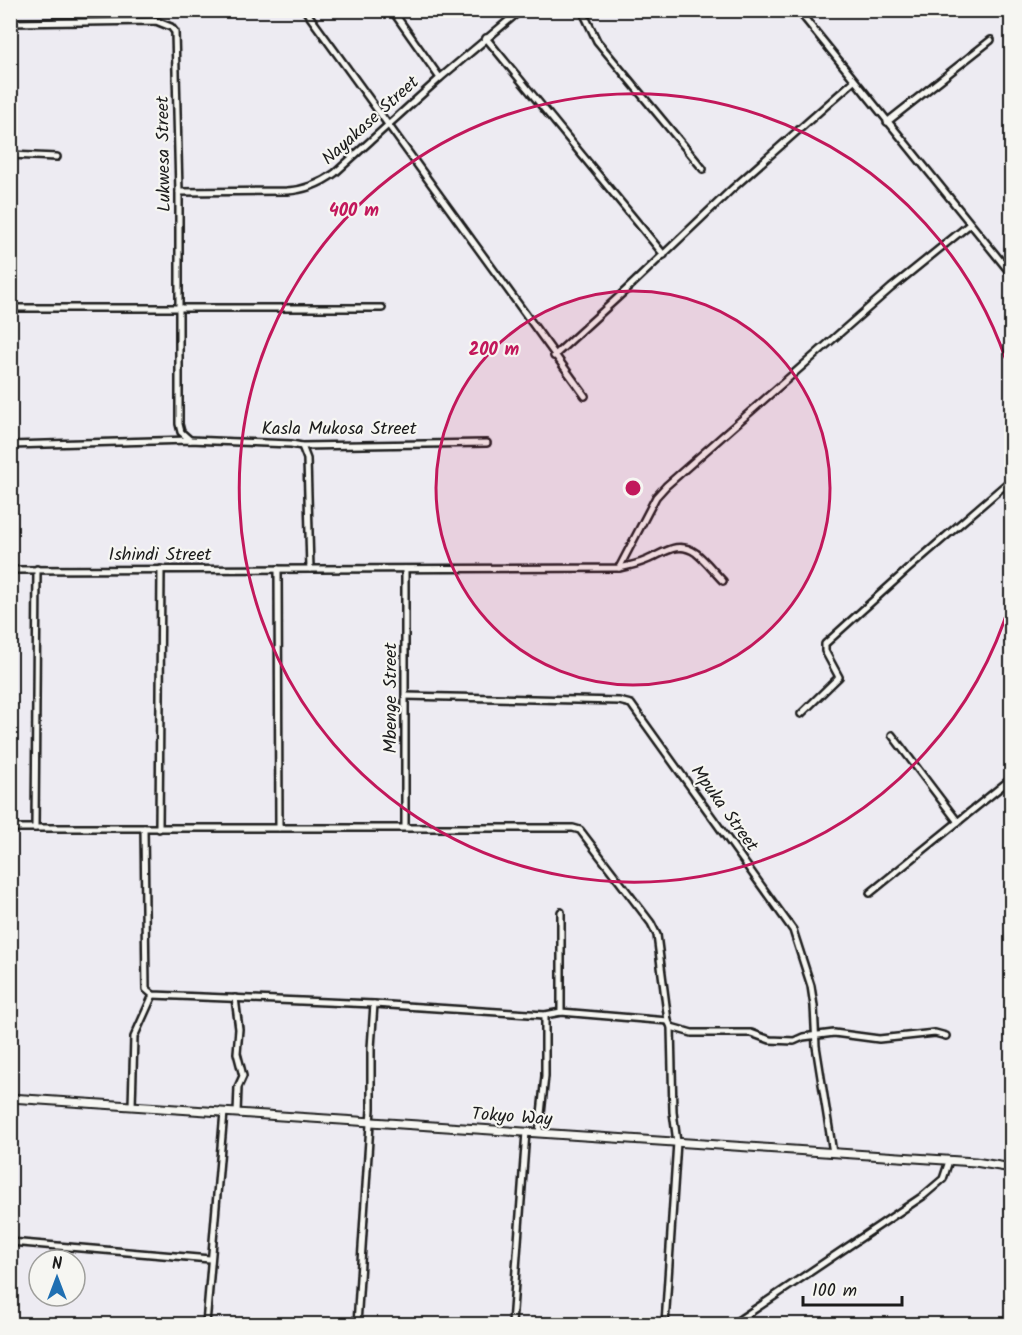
<svg xmlns="http://www.w3.org/2000/svg" width="1022" height="1335" viewBox="0 0 1022 1335" font-family="Kalam,sans-serif">
<style>
.lines{fill:none;stroke-linecap:round;stroke-linejoin:round}
.minor-casing{stroke:#1c1c1c;stroke-width:10}
.tertiary-casing{stroke:#1c1c1c;stroke-width:11}
.minor{stroke:#f6f6f2;stroke-width:5}
.tertiary{stroke:#f6f6f2;stroke-width:7}
.ring{fill:none;stroke:#c2185b;stroke-width:3}
.labels{text-anchor:middle;stroke-width:4.5;stroke-linejoin:round;paint-order:stroke}
.street-label{font-size:18px;fill:#1c1c1c;stroke:#f6f6f2}
.centre{fill:#c2185b;stroke:#f6f6f2;stroke-width:3}
.ring-label{font-size:18px;text-anchor:middle;font-weight:bold;fill:#c2185b;stroke:#f6f6f2;stroke-width:4.5;stroke-linejoin:round;paint-order:stroke}
</style>
<rect width="100%" height="100%" fill="#edebf2"/>
<filter id="ink" filterUnits="userSpaceOnUse"><feTurbulence type="fractalNoise" baseFrequency=".0167" numOctaves="2"/><feDisplacementMap in="SourceGraphic" scale="12" xChannelSelector="R" yChannelSelector="G"/><feConvolveMatrix kernelMatrix="1 2 1 2 8 2 1 2 1" color-interpolation-filters="sRGB"/></filter>
<g filter="url(#ink)">
<g class="lines">
<defs>
<g id="minor">
<polyline points="305,10 585,396"/>
<polyline points="392,10 440,78"/>
<polyline points="582,10 597,41 703,169"/>
<polyline points="798,10 1012,275"/>
<polyline points="10,23 156,21 171,27 175,32 179,192 179,424 181,432 190,440"/>
<polyline points="486,38 664,255"/>
<polyline points="887,122 991,40"/>
<polyline points="10,155 57,157"/>
<path d="M179 192 287 191C306 190 320 184 335 173L440 78 521 10"/>
<polyline points="10,308 382,308"/>
<polyline points="554,356 626,290 732,189 854,81"/>
<polyline points="10,445 190,440 291,444 302,446 487,443"/>
<polyline points="302,446 307,459 310,569"/>
<path d="M619 568C629 566 638 564 647 560 664 553 678 540 696 553 706 561 714 572 723 581"/>
<polyline points="278,569 279,828"/>
<polyline points="10,570 619,568 656,497 666,486 891,288 970,224"/>
<polyline points="405,696 619,701 631,704 793,930 811,986 814,1006 816,1046 833,1153"/>
<polyline points="801,714 839,677 825,651 825,644 908,569 1012,479"/>
<polyline points="892,735 958,822"/>
<polyline points="405,827 405,569"/>
<polyline points="10,828 573,828 580,830 651,923 657,935 668,1021 671,1027 673,1112 677,1142 665,1324"/>
<polyline points="35,828 37,569"/>
<polyline points="144,828 146,989 153,995 374,1004 545,1015 561,1012 668,1021"/>
<polyline points="159,829 161,569"/>
<polyline points="870,893 1012,778"/>
<polyline points="561,912 561,1012"/>
<polyline points="235,998 239,1029 237,1053 243,1076 238,1087 237,1113"/>
<polyline points="671,1027 692,1033 751,1033 770,1040 794,1041 803,1037 834,1033 879,1039 935,1033 946,1036"/>
<polyline points="132,1106 134,1037 153,995"/>
<polyline points="539,1133 545,1076 545,1015"/>
<polyline points="10,1242 210,1259"/>
<polyline points="206,1324 224,1112"/>
<polyline points="357,1324 371,1109 371,1048 374,1004"/>
<polyline points="512,1324 526,1132"/>
<polyline points="733,1324 923,1196 943,1179 949,1161"/>
</g>
<polyline id="tertiary" points="10,1098 975,1162 1012,1168"/>
</defs>
<use href="#minor" class="minor-casing"/>
<use href="#tertiary" class="tertiary-casing"/>
<use href="#minor" class="minor"/>
<use href="#tertiary" class="tertiary"/>
</g>
</g>
<circle cx="633" cy="488" r="197" fill="#c2185b" fill-opacity=".12"/>
<g class="ring">
<circle cx="633" cy="488" r="197"/>
<path d="M1011 600A394 394 0 1 1 1011 376"/>
</g>
<g class="labels">
<g class="street-label">
<text transform="translate(370 120) rotate(-42)" y="6">Nayakase Street</text>
<text transform="translate(163 154) rotate(-91)" y="6">Lukwesa Street</text>
<text x="339" y="434">Kasla Mukosa Street</text>
<text x="160" y="560">Ishindi Street</text>
<text transform="translate(390 698) rotate(-90)" y="6">Mbenge Street</text>
<text transform="translate(725 808) rotate(54)" y="6">Mpuka Street</text>
<text transform="translate(512 1116) rotate(4)" y="6">Tokyo Way</text>
</g>
</g>
<circle cx="633" cy="488" r="9" class="centre"/>
<g class="ring-label">
<text x="354" y="216">400 m</text>
<text x="494" y="355">200 m</text>
</g>
<rect width="1022" height="1335" fill="none" stroke="#f6f6f2" stroke-width="36"/>
<rect x="18" y="18" width="986" height="1299" fill="none" stroke="#1c1c1c" stroke-width="2" filter="url(#ink)"/>
<g transform="translate(57 1278)"><circle r="28" fill="#f6f6f2" stroke="#9f9f9c" stroke-width="1.5"/>
<path d="M0-4.5L10 22L0 15L-10 22Z" fill="#1f6fb2"/>
<text y="-9" font-size="16" font-weight="bold" text-anchor="middle" fill="#1c1c1c">N</text>
</g>
<path d="M803 1296v9h99v-9" fill="none" stroke="#1c1c1c" stroke-width="3"/>
<text x="812" y="1296" font-size="18" fill="#1c1c1c" stroke="#f6f6f2" stroke-width="4.5" paint-order="stroke">100 m</text>
</svg>
